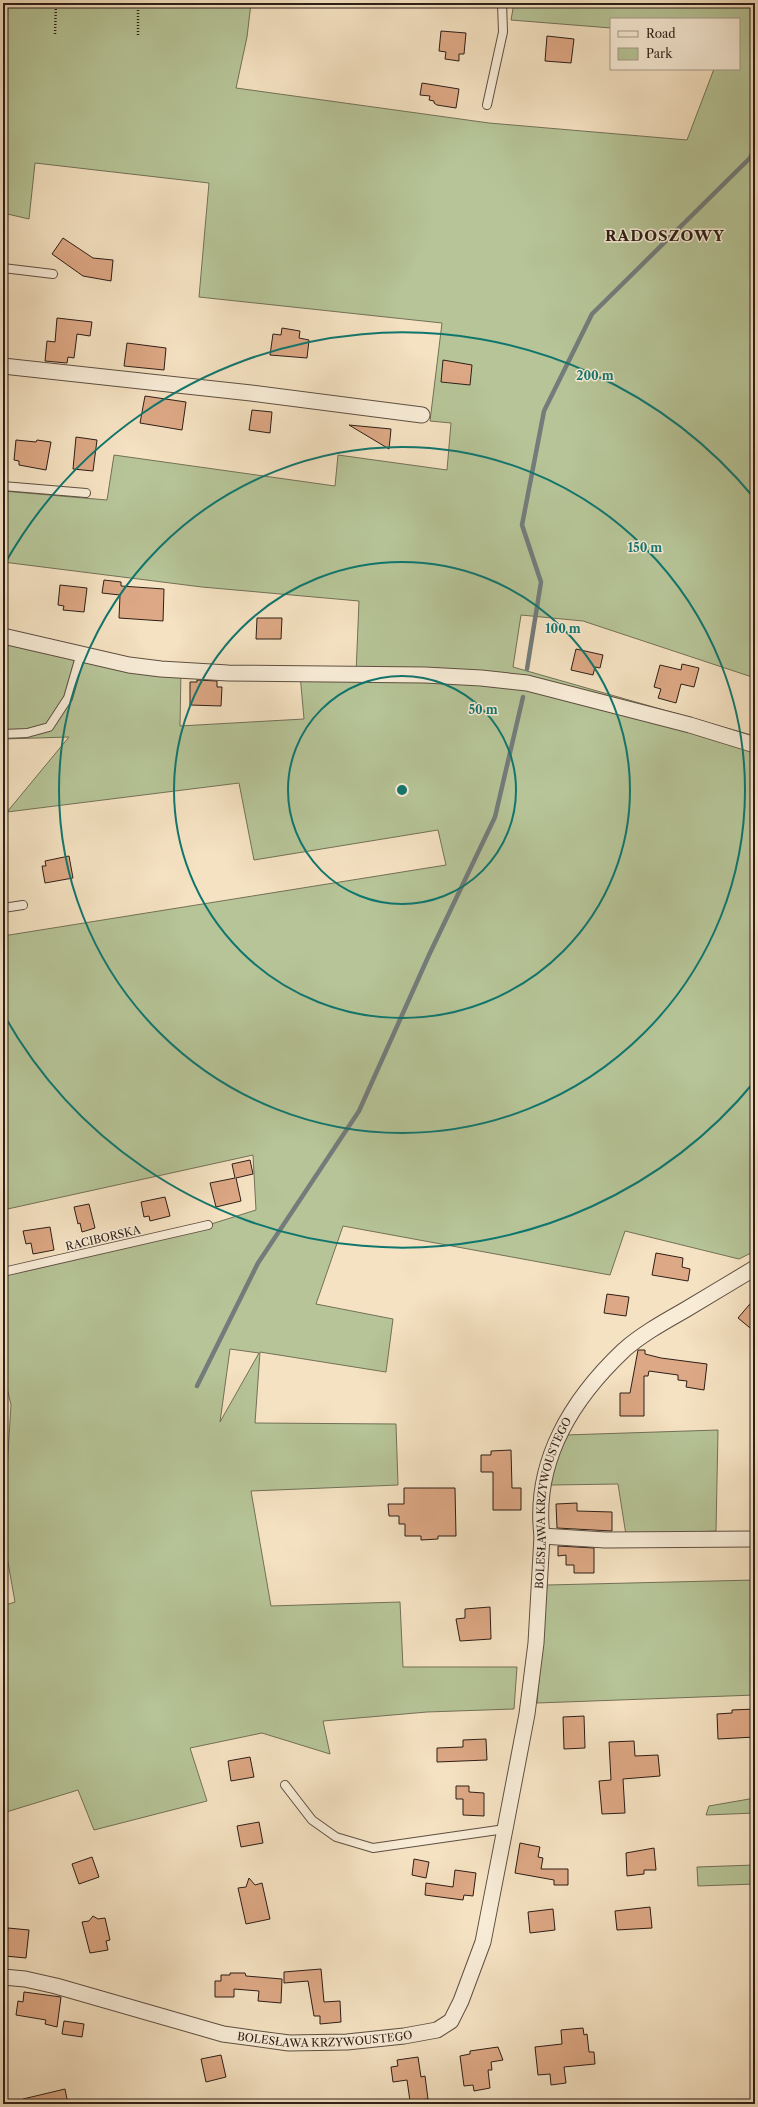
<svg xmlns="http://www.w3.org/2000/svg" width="758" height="2107" viewBox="0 0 758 2107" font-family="'Libre Caslon Text',serif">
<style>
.green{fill:#b6c497;stroke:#727157;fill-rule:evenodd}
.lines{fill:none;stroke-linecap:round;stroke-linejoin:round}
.stream{stroke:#737c7b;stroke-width:4.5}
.building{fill:#dda885;stroke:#2d1e17}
.service-casing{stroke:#5f4f42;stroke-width:10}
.minor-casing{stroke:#5f4f42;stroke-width:17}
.path{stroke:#2d1e17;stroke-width:2.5;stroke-dasharray:1 2;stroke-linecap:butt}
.service{stroke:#f8ecd7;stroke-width:8}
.minor{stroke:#f8ecd7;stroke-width:15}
.ring{fill:none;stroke:#0f766e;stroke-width:2}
.labels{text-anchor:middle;stroke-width:3;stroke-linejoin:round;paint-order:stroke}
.street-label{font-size:11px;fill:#2d1e17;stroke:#f8ecd7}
.district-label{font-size:15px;font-weight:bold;letter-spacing:1px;fill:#2d1e17;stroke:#f8ecd7}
.centre{fill:#0f766e;stroke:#f8ecd7;stroke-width:2}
.ring-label{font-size:12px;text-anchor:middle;font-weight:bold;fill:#0f766e;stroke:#f8ecd7;stroke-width:3;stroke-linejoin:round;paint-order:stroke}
</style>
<rect width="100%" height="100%" fill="#f5e2c2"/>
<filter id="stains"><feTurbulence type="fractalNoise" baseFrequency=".005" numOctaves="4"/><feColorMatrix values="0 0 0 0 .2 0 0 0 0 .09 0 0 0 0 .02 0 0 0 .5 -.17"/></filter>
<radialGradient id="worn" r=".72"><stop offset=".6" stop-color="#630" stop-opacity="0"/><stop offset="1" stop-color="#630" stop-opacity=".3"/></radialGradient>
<g class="green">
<path d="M3 3H251L247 37 236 88 489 123 687 140 714 69H739V19H611V28L511 20 514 3H755V678L583 621 521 615 513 667 755 736V1251L739 1259 625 1231 610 1275 343 1226 316 1304 393 1319 386 1372 260 1352 255 1423 396 1424 398 1485 251 1491 271 1606 400 1602 403 1667H517L514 1709 427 1712 323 1721 330 1754 262 1733 190 1748 207 1801 94 1830 78 1790 3 1813V1606L15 1602 3 1534 11 1405 3 1371V1272L208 1225 256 1210 253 1155 3 1210V936L446 865 438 830 254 860 239 783 7 812 69 737 3 739V636L181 670 180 726 304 719 300 674H356L359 601 202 587 3 562V491L107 500 114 455 335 486 338 455 447 470 451 423 430 421 442 323 199 297 209 183 35 163 29 219 3 213ZM230 1349 259 1353 220 1422Z"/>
<polygon points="718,1430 716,1531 626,1535 618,1484 551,1485 556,1456 565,1435"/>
<polygon points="755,1580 755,1695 537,1703 547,1585"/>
<polygon points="755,1798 755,1813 706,1815 709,1806"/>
<polygon points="755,1865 755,1884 698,1886 697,1867"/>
</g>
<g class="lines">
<g class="stream">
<polyline points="527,669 541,582 522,525 544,411 592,314 750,158 755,148"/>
<polyline points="197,1386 258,1263 359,1111 429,955 495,817 523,697"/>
</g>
</g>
<g class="building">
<polygon points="441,31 466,33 464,54 459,54 459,61 445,59 446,52 439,51"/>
<polygon points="547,36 574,39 571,63 545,61"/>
<polygon points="422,83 459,89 456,108 437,105 434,103 434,101 429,100 430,96 420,95"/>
<polygon points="63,238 93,258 113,260 111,281 83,276 52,254"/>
<polygon points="57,318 92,322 90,336 77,334 74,358 68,357 67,363 45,361 47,341 55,342"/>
<polygon points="282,328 300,331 299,338 309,340 307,358 270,355 273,334 281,335"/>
<polygon points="127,343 166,348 164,370 124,366"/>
<polygon points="443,360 472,365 470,385 441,382"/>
<polygon points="145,396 186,402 182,430 140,423"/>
<polygon points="252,410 272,412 270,433 249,430"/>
<polygon points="349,425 391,429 389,449"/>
<polygon points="76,437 97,440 93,471 73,469"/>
<polygon points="16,440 36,442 37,440 51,442 46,470 19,465 19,461 14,460"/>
<polygon points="104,580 121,582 121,586 164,589 163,621 119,618 120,595 102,593"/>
<polygon points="60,585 87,588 84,612 63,610 64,606 58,605"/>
<polygon points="257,618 282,618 281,639 256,639"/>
<polygon points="576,649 603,655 600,668 595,667 593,675 571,670"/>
<polygon points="682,664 699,668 694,687 681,684 676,703 658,698 661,689 654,687 660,665 681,670"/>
<polygon points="197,680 217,681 217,687 222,687 221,706 190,705 190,682 197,682"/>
<polygon points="69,856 73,878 45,883 42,866 46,866 45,861"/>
<polygon points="250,1160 253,1174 236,1178 241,1201 216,1207 210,1183 235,1178 232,1164"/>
<polygon points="165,1197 170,1216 150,1221 149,1216 144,1217 141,1202"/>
<polygon points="89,1204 95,1228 82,1232 80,1223 78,1224 74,1207"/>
<polygon points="50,1227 54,1250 33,1254 31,1243 26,1244 23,1231"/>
<polygon points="656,1253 683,1258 682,1267 690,1269 688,1281 652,1275"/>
<polygon points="607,1294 629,1297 626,1316 604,1313"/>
<polygon points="755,1298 755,1332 738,1318"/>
<polygon points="638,1350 645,1350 645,1354 661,1358 707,1364 704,1390 686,1387 687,1381 678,1380 678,1375 649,1371 648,1376 644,1376 644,1416 620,1416 620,1393 630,1393"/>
<polygon points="511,1450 512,1488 521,1488 521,1510 493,1510 493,1472 481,1472 481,1455 491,1455 491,1451"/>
<polygon points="404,1488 455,1488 456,1536 438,1536 438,1539 421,1540 421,1536 405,1536 405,1524 399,1524 399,1516 389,1516 388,1504 404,1504"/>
<polygon points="577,1503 577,1511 612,1512 612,1531 557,1528 556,1504"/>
<polygon points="558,1546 594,1548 594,1573 574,1573 574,1565 566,1565 566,1555 558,1556"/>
<polygon points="490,1607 491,1639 460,1641 456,1619 465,1618 465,1609"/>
<polygon points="755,1709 755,1737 718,1739 717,1714 732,1713 732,1710"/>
<polygon points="584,1716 585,1748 564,1749 563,1717"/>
<polygon points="486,1739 487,1760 437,1762 437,1748 463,1747 463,1740"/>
<polygon points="634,1741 635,1756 658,1755 660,1776 623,1779 625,1813 602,1814 599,1781 611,1780 609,1742"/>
<polygon points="250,1757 254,1777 231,1781 228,1761"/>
<polygon points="456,1786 469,1786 469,1792 484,1793 484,1816 463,1815 463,1799 456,1799"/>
<polygon points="259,1822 263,1843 241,1847 237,1826"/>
<polygon points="520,1843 540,1847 538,1857 543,1858 541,1869 568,1869 568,1885 554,1885 554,1880 515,1873"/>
<polygon points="654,1848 656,1870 644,1870 644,1874 627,1876 626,1853"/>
<polygon points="92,1857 99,1877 79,1884 72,1864"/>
<polygon points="414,1859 429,1862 426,1878 412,1875"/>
<polygon points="455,1870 476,1873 473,1896 464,1895 463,1900 425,1895 426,1883 453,1887"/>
<polygon points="249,1878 255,1885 262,1883 270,1919 246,1924 238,1888 246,1887"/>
<polygon points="650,1907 652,1928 617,1930 615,1911"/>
<polygon points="553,1909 555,1930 530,1933 528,1912"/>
<polygon points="93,1916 98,1919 105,1918 110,1940 106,1941 108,1950 90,1953 82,1922 89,1921"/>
<polygon points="8,1928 29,1930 26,1958 5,1956"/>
<polygon points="321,1969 324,2002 340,2001 341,2022 320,2024 320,2016 314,2016 308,1981 284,1983 284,1972"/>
<polygon points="230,1973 245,1973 246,1976 282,1979 281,2003 258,2001 259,1991 234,1989 234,1997 215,1997 215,1981 221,1981 221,1975 230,1975"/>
<polygon points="24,1992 61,1997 57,2027 45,2024 46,2020 16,2015 18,2001 23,2002"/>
<polygon points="64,2021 84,2024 82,2037 62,2034"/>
<polygon points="583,2028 584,2035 587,2034 589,2052 594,2052 595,2064 564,2067 566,2083 551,2085 550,2074 538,2075 535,2047 562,2044 561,2030"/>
<polygon points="498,2047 503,2060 491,2062 492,2070 488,2070 490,2088 474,2091 473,2085 464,2086 460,2056 470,2054 470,2051"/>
<polygon points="221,2055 226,2077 206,2082 201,2059"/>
<polygon points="418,2057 421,2077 425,2076 428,2099 410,2101 407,2080 393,2082 391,2067 398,2066 397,2060"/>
<polygon points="65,2089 68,2104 23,2104 23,2099"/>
</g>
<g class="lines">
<defs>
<g id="service">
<polyline points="487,105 503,32 502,3"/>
<polyline points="3,268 53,274"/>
<polyline points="3,486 86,493"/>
<polyline points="3,734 27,733 49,727 68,698 81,653"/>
<polyline points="3,908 23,905"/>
<polyline points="3,1272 208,1225"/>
<polyline points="285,1785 312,1820 336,1837 373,1848 505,1829"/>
</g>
<g id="minor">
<polyline points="3,366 251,393 422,415"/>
<polyline points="3,636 129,665 161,669 228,673 425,675 481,678 527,683 690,725 755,745"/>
<polyline points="542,1536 605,1540 755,1539"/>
<path id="s1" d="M3 1977 25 1979 56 1986 223 2034 289 2043 347 2042 404 2036 437 2030 451 2021 461 2001 483 1942 505 1829 527 1714 536 1643 542 1536C533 1462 572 1399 624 1350 642 1334 664 1322 685 1310 708 1296 732 1282 755 1268"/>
</g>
</defs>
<use href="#service" class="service-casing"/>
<use href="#minor" class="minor-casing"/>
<g class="path">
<polyline points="55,34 56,3"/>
<polyline points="138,35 138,3"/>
</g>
<use href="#service" class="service"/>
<use href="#minor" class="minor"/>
</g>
<g class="ring">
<circle cx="402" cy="790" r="114"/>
<circle cx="402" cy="790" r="228"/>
<circle cx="402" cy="790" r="343"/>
<path d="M755 1081A457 457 0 0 1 4 1015M4 565A457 457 0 0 1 755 499"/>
</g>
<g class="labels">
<g class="street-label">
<text transform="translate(103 1238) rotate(-13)" y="4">RACIBORSKA</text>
<text dy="4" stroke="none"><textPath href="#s1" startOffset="991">BOLESŁAWA KRZYWOUSTEGO</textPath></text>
<text dy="4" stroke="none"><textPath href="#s1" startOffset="330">BOLESŁAWA KRZYWOUSTEGO</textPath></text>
</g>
<g class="district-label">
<text x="665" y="241">RADOSZOWY</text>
</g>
</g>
<circle cx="402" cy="790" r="6" class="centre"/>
<g class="ring-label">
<text x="595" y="380">200 m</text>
<text x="645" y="552">150 m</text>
<text x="563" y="633">100 m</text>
<text x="483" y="714">50 m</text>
</g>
<rect width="758" height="2107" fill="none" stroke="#f5e2c2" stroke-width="16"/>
<rect x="4" y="4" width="750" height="2099" fill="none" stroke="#2d1e17" stroke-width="2"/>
<rect x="8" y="8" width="742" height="2091" fill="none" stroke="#2d1e17"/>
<rect x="610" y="18" width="130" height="52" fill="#f8ecd7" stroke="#a79a8a"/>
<rect x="618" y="31" width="20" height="6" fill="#f8ecd7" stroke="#a79a8a"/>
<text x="646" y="38" font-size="12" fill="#2d1e17">Road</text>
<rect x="618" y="48" width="20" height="12" fill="#b6c497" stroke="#a79a8a"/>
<text x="646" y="58" font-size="12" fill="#2d1e17">Park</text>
<rect width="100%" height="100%" filter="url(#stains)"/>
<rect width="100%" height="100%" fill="url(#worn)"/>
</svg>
